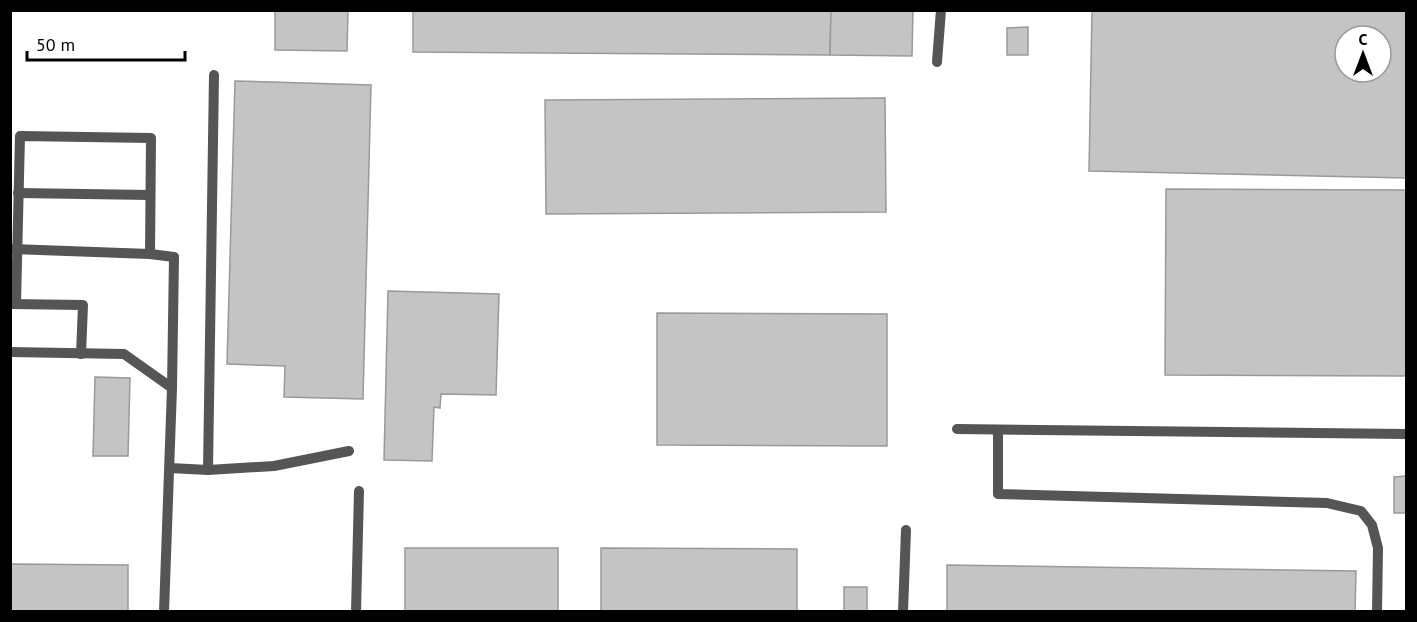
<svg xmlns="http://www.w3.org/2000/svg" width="1417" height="622" viewBox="0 0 1417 622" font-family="'PT Sans',sans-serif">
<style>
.building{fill:#c4c4c4;stroke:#999;stroke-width:1.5;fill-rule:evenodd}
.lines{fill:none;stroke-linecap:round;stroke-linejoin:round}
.service{stroke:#555;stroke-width:10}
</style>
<rect width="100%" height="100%" fill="#fff"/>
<g class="building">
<polygon points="275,10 348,10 347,51 275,50"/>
<polygon points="413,10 831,10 830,55 413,52"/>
<polygon points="831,10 913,10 912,56 830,55"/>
<path d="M1092 10H1406V178L1089 171ZM1345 36H1381V72H1345Z"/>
<polygon points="1028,27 1028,55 1007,55 1007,28"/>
<polygon points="235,81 371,85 363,399 284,397 285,366 227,364"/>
<polygon points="885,98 886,212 546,214 545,100"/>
<polygon points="1166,189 1406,190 1406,376 1165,375"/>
<polygon points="388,291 499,294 496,395 441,394 440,408 434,407 432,461 384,460"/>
<polygon points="657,313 887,314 887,446 657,445"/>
<polygon points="95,377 130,378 128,456 93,456"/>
<polygon points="1406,476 1406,513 1394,513 1394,477"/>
<rect x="405" y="548" width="153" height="64"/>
<polygon points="601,548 797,549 797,612 601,612"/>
<polygon points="10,564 128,565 128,612 10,612"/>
<polygon points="947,565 1356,571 1355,612 947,612"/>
<rect x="844" y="587" width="23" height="25"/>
</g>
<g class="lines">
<g class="service">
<polyline points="937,62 941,10"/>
<polyline points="18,193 150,195"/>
<polyline points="12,249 150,254 174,257 172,388"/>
<polyline points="11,304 83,305 81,354"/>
<polyline points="16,304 20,136 151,138 150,254"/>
<polyline points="10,352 124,354 172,388 164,612"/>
<polyline points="957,429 1406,434"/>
<polyline points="998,430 998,494 1327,503 1361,511 1372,525 1378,548 1377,612"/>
<polyline points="170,468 208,470 274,466 349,451"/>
<polyline points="208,470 214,75"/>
<polyline points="356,612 359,491"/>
<polyline points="903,612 906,530"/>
</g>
</g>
<rect width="1417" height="622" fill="none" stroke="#000000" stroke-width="24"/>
<g transform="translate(1363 54)"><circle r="28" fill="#ffffff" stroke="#999999" stroke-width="1.5"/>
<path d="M0-4.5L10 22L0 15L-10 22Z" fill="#000000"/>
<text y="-9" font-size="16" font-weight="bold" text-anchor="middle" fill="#000000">С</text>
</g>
<path d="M27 51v9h158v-9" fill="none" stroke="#000000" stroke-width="3"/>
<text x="36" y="51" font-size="18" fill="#000000" stroke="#ffffff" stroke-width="4.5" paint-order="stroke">50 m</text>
</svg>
